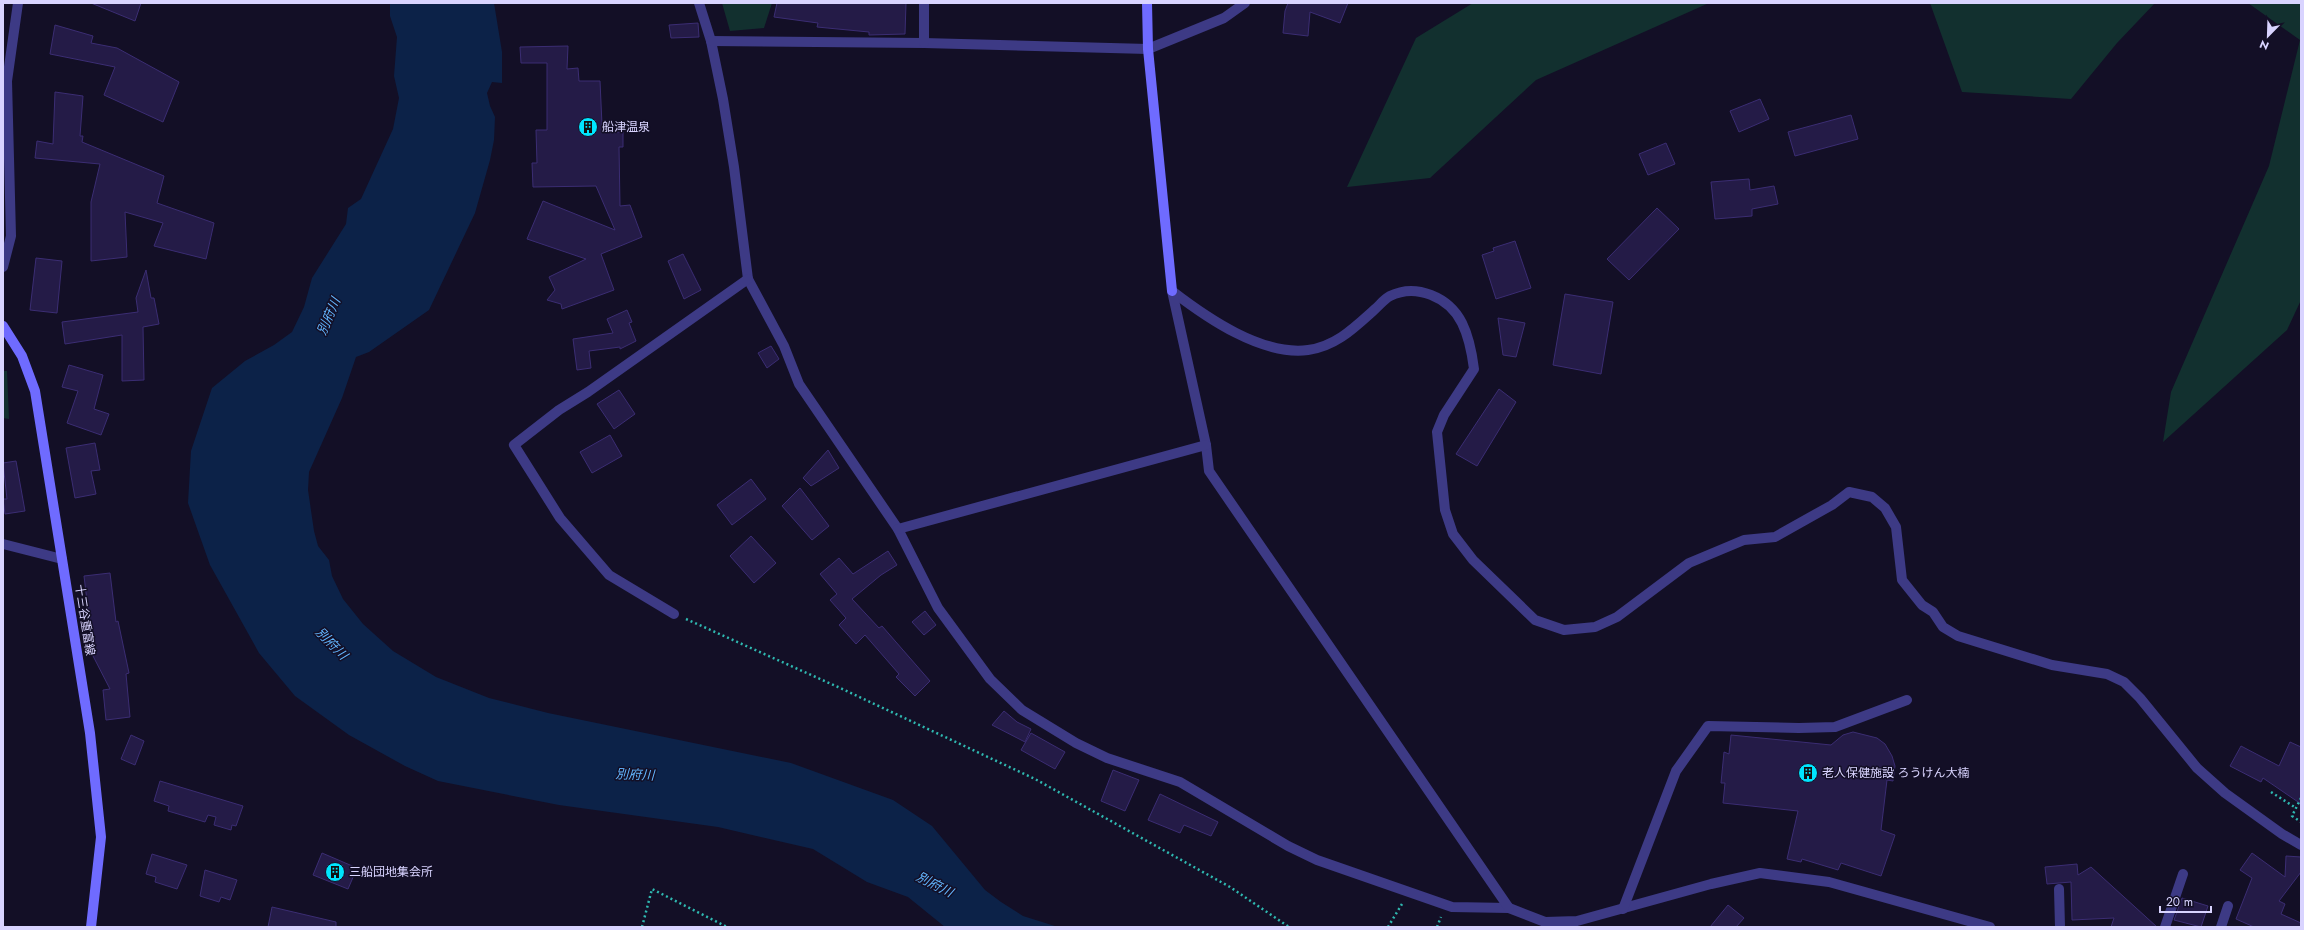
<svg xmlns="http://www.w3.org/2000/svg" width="2304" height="930" viewBox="0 0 2304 930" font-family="Jost,'Noto Sans JP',sans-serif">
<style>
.green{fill:#12302f}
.water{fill:#0c2248}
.building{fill:#241b47;stroke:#3b2d73}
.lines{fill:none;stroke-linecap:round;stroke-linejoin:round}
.path{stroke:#2fb8b0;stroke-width:2.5;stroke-dasharray:2 3;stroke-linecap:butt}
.street{stroke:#3d3a85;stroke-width:10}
.secondary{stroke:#6f6bff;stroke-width:10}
.labels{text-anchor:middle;stroke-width:3;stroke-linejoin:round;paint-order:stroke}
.poi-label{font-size:12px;fill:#d9d4ff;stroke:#130f26;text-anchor:start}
.street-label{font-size:12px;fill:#d9d4ff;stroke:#130f26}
.water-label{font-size:13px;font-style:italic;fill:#62b6ff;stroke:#130f26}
</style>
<rect width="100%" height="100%" fill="#130f26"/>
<g class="green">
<polygon points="722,3 772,3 764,28 730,31"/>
<polygon points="1473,3 1709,3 1536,80 1430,178 1347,187 1416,38"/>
<polygon points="1930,3 2155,3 2117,43 2071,99 1962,92"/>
<polygon points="2248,3 2301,3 2301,300 2287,330 2163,442 2171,392 2269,166 2300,40"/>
<polygon points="3,371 7,371 9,419 3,418"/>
</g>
<polygon class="water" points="390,3 494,3 502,52 502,83 492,82 487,93 490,106 495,117 494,140 490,160 475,213 429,310 369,352 356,357 342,398 309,472 308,490 314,531 318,546 329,560 332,576 343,599 363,624 393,651 436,677 489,698 548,713 791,763 893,800 932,826 985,890 1001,902 1023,916 1058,927 945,927 908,897 867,882 813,849 718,827 559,805 438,781 405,766 349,735 295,696 259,653 210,565 188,503 191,451 212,388 245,361 274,345 292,332 304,307 312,278 346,224 348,208 361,199 393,129 399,98 394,76 397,37 390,16"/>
<g class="building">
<polygon points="91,3 141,3 135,21"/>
<polygon points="777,3 906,3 905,34 869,35 869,32 817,27 818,23 774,17"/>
<polygon points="1288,3 1348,3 1340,23 1310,12 1308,36 1283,33 1285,11"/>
<polygon points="698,23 699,37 671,38 669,25"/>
<polygon points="55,25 93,36 91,43 117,48 179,82 163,122 104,95 115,67 50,54"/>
<polygon points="568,46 567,69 578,68 579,81 600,81 602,125 611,125 611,132 623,132 623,147 619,147 620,206 630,205 642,237 601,254 614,290 562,309 561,304 547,300 555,290 549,277 586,259 527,239 543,201 615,230 596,186 533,187 532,163 537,163 536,130 547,130 547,63 521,63 520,47"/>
<polygon points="55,92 83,96 80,136 83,136 82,142 164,176 157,203 214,223 206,259 154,246 163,223 125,212 127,257 91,261 91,202 100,164 35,158 37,141 53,144"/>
<polygon points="1760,99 1769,119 1739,132 1730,111"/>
<polygon points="1851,115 1858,139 1795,156 1788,132"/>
<polygon points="1666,143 1675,164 1648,175 1639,154"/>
<polygon points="1749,179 1750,190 1774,186 1778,204 1752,209 1752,216 1715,219 1711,182"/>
<polygon points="1657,208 1679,229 1629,280 1607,259"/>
<polygon points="1515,241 1531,288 1496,299 1482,255 1494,251 1493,248"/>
<polygon points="683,254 701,290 684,299 668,261"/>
<polygon points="36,258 62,261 57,313 30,310"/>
<polygon points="146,270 151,298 154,298 159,324 143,327 144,380 122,381 122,335 65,344 62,322 138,312 136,298"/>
<polygon points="1565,294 1613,302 1601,374 1553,365"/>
<polygon points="627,310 632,322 629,323 636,341 620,349 620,347 589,351 591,368 577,370 573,339 613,333 607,319"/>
<polygon points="1498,318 1525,323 1516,357 1503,355"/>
<polygon points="771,346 779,359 767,368 758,353"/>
<polygon points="69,365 103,375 94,409 109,414 101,435 67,423 78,391 62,387"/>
<polygon points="1499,389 1516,402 1477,466 1456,454"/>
<polygon points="619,390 635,414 614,429 597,404"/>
<polygon points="610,435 622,456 592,473 580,452"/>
<polygon points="95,443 100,470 91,471 96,494 75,498 66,448"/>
<polygon points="828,450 839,468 811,486 803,478"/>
<polygon points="16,461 25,511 5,514 3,499 7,499 3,463"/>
<polygon points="751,479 766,499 732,525 717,505"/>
<polygon points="800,488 829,526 812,540 782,506"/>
<polygon points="751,536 776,563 754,583 730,556"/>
<polygon points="888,551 897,565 881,575 852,599 879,628 882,626 930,681 915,696 896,677 899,674 865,635 856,644 839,625 846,618 830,600 837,594 820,574 839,558 853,574"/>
<polygon points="110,573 116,622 118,621 129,673 126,674 130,717 106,720 103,690 110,689 92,654 96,652 88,635 91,634 84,576"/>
<polygon points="925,611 936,625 924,635 912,622"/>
<polygon points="1004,711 1017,722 1031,729 1025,742 992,725"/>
<polygon points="1853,732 1877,738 1885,744 1892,756 1895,766 1893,781 1887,780 1881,830 1895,835 1881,876 1841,863 1838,870 1802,859 1801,862 1787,859 1798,811 1723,803 1725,783 1721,783 1724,752 1729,754 1731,735 1831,745 1843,735"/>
<polygon points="1031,733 1065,752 1055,769 1021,750"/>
<polygon points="131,735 144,741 135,765 121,759"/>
<polygon points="2290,742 2301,747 2301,804 2263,778 2261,782 2230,766 2241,746 2279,766"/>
<polygon points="1113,770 1139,780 1125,811 1101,801"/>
<polygon points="160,781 243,806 236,826 232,825 231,830 214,825 216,817 208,815 205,822 168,811 169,806 154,801"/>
<polygon points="1160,794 1218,822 1211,836 1184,825 1180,833 1148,820"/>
<polygon points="322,853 357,868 348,889 313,875"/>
<polygon points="2252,853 2285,877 2286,856 2301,857 2301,872 2279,901 2285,904 2281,914 2301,923 2301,927 2254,927 2236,919 2252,878 2240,870"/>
<polygon points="152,854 187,865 177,889 155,882 156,877 146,874"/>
<polygon points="2077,864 2078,875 2091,867 2157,927 2111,927 2114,918 2072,920 2071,882 2047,884 2045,867"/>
<polygon points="205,870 237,880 230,900 221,897 219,902 200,896"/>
<polygon points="2182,898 2208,906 2201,927 2174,920"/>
<polygon points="1728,905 1744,918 1736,927 1710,927"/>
<polygon points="272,907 336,922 336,927 268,927"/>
</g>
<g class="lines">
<g class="path">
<polyline points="686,619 838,687 1035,779 1230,887 1289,927"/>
<polyline points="2271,792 2296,808"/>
<polyline points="2301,798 2292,816 2301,822"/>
<polyline points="642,927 652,889 727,927"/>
<polyline points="1388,927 1402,904"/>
<polyline points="1437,927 1441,917"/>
</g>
<g class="street">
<polyline points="699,3 711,41 723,99 734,167 748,279 784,346 799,384 898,529 938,608 990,679 1022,710 1076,743 1107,758 1180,782 1288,846 1317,860 1452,907 1509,908 1545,922 1577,921 1711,884 1760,873 1829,882 1990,927"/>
<polyline points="711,41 924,43 1148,49 1224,18 1245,3"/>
<polyline points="924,43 924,3"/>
<polyline points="3,267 11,236 7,81 18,3"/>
<path d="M1172 291C1207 318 1262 356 1308 350 1336 346 1354 328 1374 310 1379 306 1384 299 1390 296 1416 283 1449 297 1462 323 1469 337 1472 353 1474 369L1444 415 1437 432 1445 510 1453 534 1473 560 1535 620 1564 630 1595 627 1617 617 1689 563 1744 540 1775 537 1832 505 1849 492 1872 497 1885 508 1896 527 1902 580 1922 605 1933 612 1943 627 1958 636 2052 665 2107 674 2124 682 2140 698 2197 768 2225 793 2282 834 2301 845"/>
<polyline points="1172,291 1206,445 1209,471 1509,908"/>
<polyline points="898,529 1206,445"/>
<polyline points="3,544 62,559"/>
<polyline points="674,614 609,575 560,518 514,445 559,410 588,392 748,279"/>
<polyline points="2059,889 2060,927"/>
<polyline points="1623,909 1676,771 1708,726 1799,728 1835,727 1907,700"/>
<polyline points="2165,927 2183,874"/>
<polyline points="2221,927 2228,906"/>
</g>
<g class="secondary">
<polyline points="1147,3 1148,49 1172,291"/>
<polyline points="3,326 22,356 35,391 90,733 101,837 91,927"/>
</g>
</g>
<defs>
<symbol id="building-disc" viewBox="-11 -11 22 22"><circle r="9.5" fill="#00e5ff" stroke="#130f26"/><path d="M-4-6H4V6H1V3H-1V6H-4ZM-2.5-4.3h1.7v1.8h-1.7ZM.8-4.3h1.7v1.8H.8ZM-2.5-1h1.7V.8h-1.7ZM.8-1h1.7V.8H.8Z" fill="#111"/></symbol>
</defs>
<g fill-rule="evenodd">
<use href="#building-disc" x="577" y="116" width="22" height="22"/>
<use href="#building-disc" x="1797" y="762" width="22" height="22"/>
<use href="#building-disc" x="324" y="861" width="22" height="22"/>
</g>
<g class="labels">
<g class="poi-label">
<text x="602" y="131">船津温泉</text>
<text x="1822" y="777">老人保健施設 ろうけん大楠</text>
<text x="349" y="876">三船団地集会所</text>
</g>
<g class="street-label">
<text transform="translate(85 620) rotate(81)" y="4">十三谷重富線</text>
</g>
<g class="water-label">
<text transform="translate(328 316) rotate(-67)" y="5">別府川</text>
<text transform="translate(332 643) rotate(45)" y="5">別府川</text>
<text transform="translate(635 774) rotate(2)" y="5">別府川</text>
<text transform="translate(935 884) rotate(27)" y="5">別府川</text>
</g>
</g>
<rect width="2304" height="930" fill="none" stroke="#d9d4ff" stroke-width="8"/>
<g transform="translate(2268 36) rotate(203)" stroke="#130f26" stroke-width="3" paint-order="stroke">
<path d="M0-3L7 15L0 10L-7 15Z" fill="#d9d4ff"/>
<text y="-6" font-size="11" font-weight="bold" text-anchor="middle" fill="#d9d4ff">N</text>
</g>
<path d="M2160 906v6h51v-6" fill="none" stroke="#d9d4ff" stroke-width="2"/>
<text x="2166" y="906" font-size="12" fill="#d9d4ff" stroke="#130f26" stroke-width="3" paint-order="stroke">20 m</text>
</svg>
